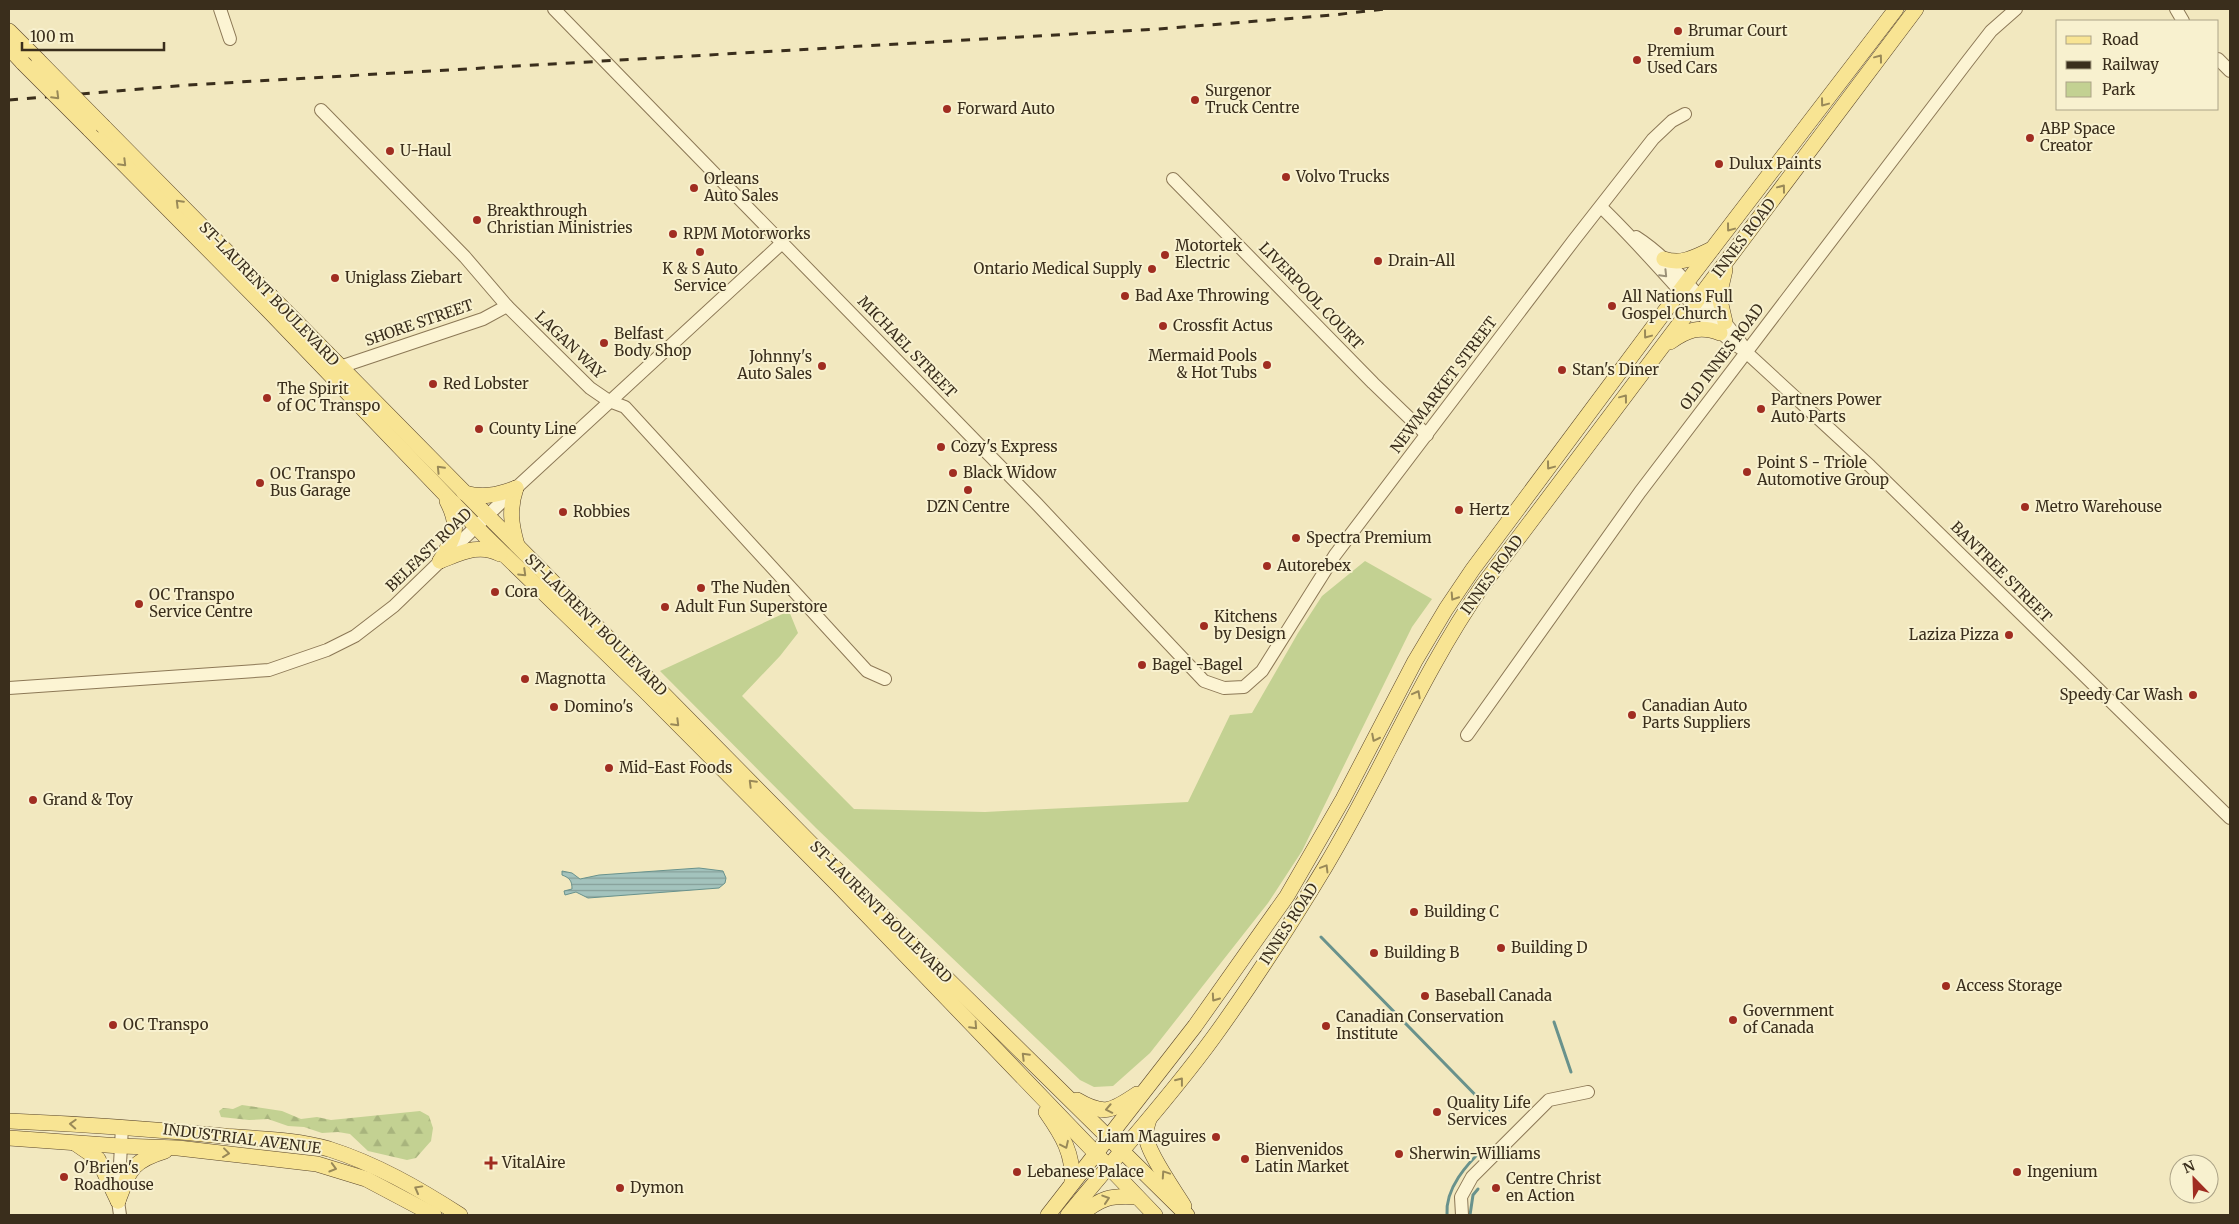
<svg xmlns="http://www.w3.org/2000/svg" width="2239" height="1224" viewBox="0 0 2239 1224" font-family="Merriweather,serif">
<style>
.green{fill:#c3d192}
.forest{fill:url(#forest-firs)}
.water{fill:url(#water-rules);stroke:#69928c}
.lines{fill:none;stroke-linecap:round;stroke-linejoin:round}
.stream{stroke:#69928c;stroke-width:3}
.minor-casing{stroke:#8c7856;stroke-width:14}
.major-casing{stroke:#59452b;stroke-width:16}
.minor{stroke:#fcf4d3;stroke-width:12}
.major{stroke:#f8e493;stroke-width:15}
.rail{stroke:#3a2e1c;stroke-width:3;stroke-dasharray:9 9;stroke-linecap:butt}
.major-bridge-casing{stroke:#59452b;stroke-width:16;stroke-linecap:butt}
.major-bridge{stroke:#f8e493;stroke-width:15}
.oneway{stroke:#998958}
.oneway2{stroke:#9b9178}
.poi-dot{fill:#a02d21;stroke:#f8f1cf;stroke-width:2}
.labels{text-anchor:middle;stroke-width:4;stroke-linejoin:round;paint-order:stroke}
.poi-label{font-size:15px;fill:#3a2e1c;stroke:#f8f1cf;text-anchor:start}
.street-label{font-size:15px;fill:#3a2e1c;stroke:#f8f1cf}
</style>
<defs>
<pattern id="forest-firs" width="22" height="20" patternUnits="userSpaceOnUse" patternTransform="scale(1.25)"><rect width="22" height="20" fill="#c3d192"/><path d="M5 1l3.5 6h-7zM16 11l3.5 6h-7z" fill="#a8b47d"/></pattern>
<pattern id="water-rules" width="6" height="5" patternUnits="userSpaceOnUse" patternTransform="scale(1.25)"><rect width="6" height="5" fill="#a3c3bd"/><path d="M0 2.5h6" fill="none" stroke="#869f99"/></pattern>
</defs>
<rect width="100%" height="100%" fill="#f2e8bf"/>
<polygon class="green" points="1365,561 1432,599 1412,627 1302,851 1268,903 1150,1053 1113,1086 1094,1087 1080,1080 816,828 660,671 789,611 798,633 780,656 742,696 854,809 985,812 1188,802 1230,715 1252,713 1298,633 1322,596"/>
<polygon class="forest" points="242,1105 282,1111 301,1119 317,1117 331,1120 420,1111 429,1116 433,1128 431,1141 416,1158 407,1160 368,1151 350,1134 338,1132 322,1133 304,1127 288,1126 268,1119 249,1120 221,1117 219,1111 223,1108 233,1109"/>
<path class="water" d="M699 868 723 871 726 878 725 883 719 888 588 898 576 892 565 895 564 891 572 889C572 881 570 878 562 875V871L572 873 580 879 599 875Z"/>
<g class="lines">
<g class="stream">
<polyline points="1321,937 1492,1112"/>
<polyline points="1554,1022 1571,1072"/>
<path d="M1447 1215C1445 1188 1467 1164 1485 1147"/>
<polyline points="1470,1215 1473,1195 1478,1189"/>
</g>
<defs>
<g id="minor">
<polyline points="220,9 230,39"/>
<polyline points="554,9 1037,504 1204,681 1224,688 1244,687 1262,671 1335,555 1574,240 1653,139 1672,121 1685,114"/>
<polyline points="2176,9 2183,21"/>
<polyline points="2218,59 2230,71"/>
<polyline points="321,110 465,257 507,306 590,388 609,401 625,407 867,671 885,679"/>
<polyline points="1173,179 1373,383 1427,435"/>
<path d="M1601 207C1629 234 1655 263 1681 292 1701 314 1720 335 1746 352L1870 466 2230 818"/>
<path d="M1636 237C1661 253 1679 274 1699 296 1716 313 1732 328 1745 349"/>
<polyline points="340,367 483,319 507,306"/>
<polyline points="9,688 269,670 327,650 355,636 394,606 516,488 782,243"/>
<polyline points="1467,735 1640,492 1967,62 1991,31 2016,9"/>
<polyline points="120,1215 118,1201 122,1127"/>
<polyline points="1462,1215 1461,1197 1472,1177 1549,1100 1588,1092"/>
</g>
<g id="major">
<polyline points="9,31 39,61"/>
<polyline points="9,48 23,63"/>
<polyline points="104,127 851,884 1187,1215"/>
<polyline points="89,129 269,311 485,536 647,693 838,885 1155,1215"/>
<path d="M1664 259C1682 265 1695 257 1712 249"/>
<polyline points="1725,322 1719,296 1725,270"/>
<path d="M1670 342C1687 330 1700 325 1720 333"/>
<path d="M516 488C509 509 511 524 517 545"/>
<path d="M464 493C484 498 497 495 516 488"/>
<path d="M440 561C454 537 461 528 447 501"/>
<path d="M440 561C461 553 479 543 500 554"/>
<path d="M1077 1100C1104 1116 1112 1111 1137 1094"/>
<path d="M1046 1112C1062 1135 1074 1154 1072 1183"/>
<path d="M1149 1119C1148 1124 1145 1130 1146 1135 1146 1151 1175 1191 1184 1206"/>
<path d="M9 1121C81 1124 152 1129 224 1136 258 1139 295 1139 329 1149 376 1164 418 1188 460 1215"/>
<polyline points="9,1138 120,1146 178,1148 317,1164 366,1179 434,1215"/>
<polyline points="76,1144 98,1159 118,1201"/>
<path d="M118 1201C130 1169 132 1161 165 1151"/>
<polyline points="1048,1215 1195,1026 1287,896 1343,799 1415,661 1446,609 1473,569 1680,291 1896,9"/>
<path d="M1068 1215C1116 1156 1168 1100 1213 1038 1253 983 1290 925 1325 867 1381 774 1421 674 1483 585L1916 9"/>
<path d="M1080 1215C1101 1198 1110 1195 1137 1197"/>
</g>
</defs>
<use href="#minor" class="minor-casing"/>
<use href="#major" class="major-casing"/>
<use href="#minor" class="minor"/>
<use href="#major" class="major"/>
<polyline class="rail" points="9,100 188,85 1158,29 1333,15 1385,9"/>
<defs>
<g id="major-bridge">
<polyline points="39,61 104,127"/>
<polyline points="23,63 89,129"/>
</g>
</defs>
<use href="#major-bridge" class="major-bridge-casing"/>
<use href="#major-bridge" class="major-bridge"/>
</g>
<defs><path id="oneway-chevron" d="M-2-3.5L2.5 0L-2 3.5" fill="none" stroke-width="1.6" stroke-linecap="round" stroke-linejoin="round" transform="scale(1.25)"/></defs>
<g class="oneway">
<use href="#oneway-chevron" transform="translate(1879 58) rotate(-53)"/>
<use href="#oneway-chevron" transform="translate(56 96) rotate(45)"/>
<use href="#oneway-chevron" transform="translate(1824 103) rotate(127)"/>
<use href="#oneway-chevron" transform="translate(123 163) rotate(45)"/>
<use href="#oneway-chevron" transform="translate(1782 188) rotate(-53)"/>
<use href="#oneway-chevron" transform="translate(179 203) rotate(-135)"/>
<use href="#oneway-chevron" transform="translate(1730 228) rotate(127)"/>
<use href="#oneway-chevron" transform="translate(1647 335) rotate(127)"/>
<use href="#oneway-chevron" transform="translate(1624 398) rotate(-53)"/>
<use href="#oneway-chevron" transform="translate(1550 466) rotate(127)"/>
<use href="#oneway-chevron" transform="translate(440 469) rotate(-134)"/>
<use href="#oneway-chevron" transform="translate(523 573) rotate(44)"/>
<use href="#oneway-chevron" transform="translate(1454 597) rotate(123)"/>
<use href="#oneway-chevron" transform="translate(1417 694) rotate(-62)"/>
<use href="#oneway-chevron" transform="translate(676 723) rotate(45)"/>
<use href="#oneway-chevron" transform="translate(1375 738) rotate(117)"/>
<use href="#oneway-chevron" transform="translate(752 783) rotate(-135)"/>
<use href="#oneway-chevron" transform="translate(1325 868) rotate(-59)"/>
<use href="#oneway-chevron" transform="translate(1215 998) rotate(125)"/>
<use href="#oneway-chevron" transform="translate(974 1026) rotate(47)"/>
<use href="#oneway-chevron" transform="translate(1025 1056) rotate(-135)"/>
<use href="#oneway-chevron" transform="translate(1180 1081) rotate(-52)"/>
<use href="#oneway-chevron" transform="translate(1109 1109) rotate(169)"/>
<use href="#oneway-chevron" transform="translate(73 1124) rotate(-177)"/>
<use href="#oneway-chevron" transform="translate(1065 1145) rotate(65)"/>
<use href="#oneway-chevron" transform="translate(226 1153) rotate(7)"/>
<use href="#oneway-chevron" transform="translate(333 1168) rotate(16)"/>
<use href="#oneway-chevron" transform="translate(1165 1174) rotate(-124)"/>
<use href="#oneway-chevron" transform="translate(418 1189) rotate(-151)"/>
<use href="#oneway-chevron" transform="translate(1106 1199) rotate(-18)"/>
</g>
<use class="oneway2" href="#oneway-chevron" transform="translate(1664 274) rotate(46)"/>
<g class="poi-dot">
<circle cx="1678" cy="31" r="5"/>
<circle cx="1637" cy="60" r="5"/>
<circle cx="1195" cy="100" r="5"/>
<circle cx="947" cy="109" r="5"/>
<circle cx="2030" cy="138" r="5"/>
<circle cx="390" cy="151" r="5"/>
<circle cx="1719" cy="164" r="5"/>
<circle cx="1286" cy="177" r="5"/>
<circle cx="694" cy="188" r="5"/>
<circle cx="477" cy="220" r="5"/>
<circle cx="673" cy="234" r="5"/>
<circle cx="700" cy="252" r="5"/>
<circle cx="1165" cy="255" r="5"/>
<circle cx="1378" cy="261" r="5"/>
<circle cx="1152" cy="269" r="5"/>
<circle cx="335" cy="278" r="5"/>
<circle cx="1125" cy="296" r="5"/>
<circle cx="1612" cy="306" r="5"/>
<circle cx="1163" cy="326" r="5"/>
<circle cx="604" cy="343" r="5"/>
<circle cx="1267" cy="365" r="5"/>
<circle cx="822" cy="366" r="5"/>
<circle cx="1562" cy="370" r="5"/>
<circle cx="433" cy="384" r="5"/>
<circle cx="267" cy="398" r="5"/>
<circle cx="1761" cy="409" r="5"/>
<circle cx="479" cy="429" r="5"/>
<circle cx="941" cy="447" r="5"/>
<circle cx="1747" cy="472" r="5"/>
<circle cx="953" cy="473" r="5"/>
<circle cx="260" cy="483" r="5"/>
<circle cx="968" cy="490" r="5"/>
<circle cx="2025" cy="507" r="5"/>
<circle cx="1459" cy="510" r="5"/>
<circle cx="563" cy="512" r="5"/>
<circle cx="1296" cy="538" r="5"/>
<circle cx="1267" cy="566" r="5"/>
<circle cx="701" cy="588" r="5"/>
<circle cx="495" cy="592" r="5"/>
<circle cx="139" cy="604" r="5"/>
<circle cx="665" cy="607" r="5"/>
<circle cx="1204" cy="626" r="5"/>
<circle cx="2009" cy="635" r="5"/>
<circle cx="1142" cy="665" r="5"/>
<circle cx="525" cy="679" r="5"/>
<circle cx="2193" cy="695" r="5"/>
<circle cx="554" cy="707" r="5"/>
<circle cx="1632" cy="715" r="5"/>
<circle cx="609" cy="768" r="5"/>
<circle cx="33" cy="800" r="5"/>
<circle cx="1414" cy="912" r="5"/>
<circle cx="1501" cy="948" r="5"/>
<circle cx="1374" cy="953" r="5"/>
<circle cx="1946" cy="986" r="5"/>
<circle cx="1425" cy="996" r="5"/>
<circle cx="1733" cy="1020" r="5"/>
<circle cx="113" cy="1025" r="5"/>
<circle cx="1326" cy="1026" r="5"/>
<circle cx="1437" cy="1112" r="5"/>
<circle cx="1216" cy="1137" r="5"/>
<circle cx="1399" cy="1154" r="5"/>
<circle cx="1245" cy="1159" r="5"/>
<path d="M488.5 1155.5h5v5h5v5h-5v5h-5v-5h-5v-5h5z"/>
<circle cx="1017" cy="1172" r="5"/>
<circle cx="2017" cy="1172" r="5"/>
<circle cx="64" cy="1177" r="5"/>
<circle cx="620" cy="1188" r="5"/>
<circle cx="1496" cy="1188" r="5"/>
</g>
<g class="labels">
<g class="poi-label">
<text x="1688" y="36">Brumar Court</text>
<text x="1647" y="56">Premium<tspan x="1647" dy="17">Used Cars</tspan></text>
<text x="1205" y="96">Surgenor<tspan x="1205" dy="17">Truck Centre</tspan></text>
<text x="957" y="114">Forward Auto</text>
<text x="2040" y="134">ABP Space<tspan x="2040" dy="17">Creator</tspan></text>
<text x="400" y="156">U-Haul</text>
<text x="1729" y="169">Dulux Paints</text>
<text x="1296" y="182">Volvo Trucks</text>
<text x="704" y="184">Orleans<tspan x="704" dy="17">Auto Sales</tspan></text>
<text x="487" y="216">Breakthrough<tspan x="487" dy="17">Christian Ministries</tspan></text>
<text x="683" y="239">RPM Motorworks</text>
<text x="1175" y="251">Motortek<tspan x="1175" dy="17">Electric</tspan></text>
<text x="1388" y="266">Drain-All</text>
<text x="700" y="274" text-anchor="middle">K &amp; S Auto<tspan x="700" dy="17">Service</tspan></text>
<text x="1142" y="274" text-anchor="end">Ontario Medical Supply</text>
<text x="345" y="283">Uniglass Ziebart</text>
<text x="1135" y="301">Bad Axe Throwing</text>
<text x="1622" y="302">All Nations Full<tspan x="1622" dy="17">Gospel Church</tspan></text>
<text x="1173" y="331">Crossfit Actus</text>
<text x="614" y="339">Belfast<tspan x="614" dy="17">Body Shop</tspan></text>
<text x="1257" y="361" text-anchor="end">Mermaid Pools<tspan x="1257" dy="17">&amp; Hot Tubs</tspan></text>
<text x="812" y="362" text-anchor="end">Johnny's<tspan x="812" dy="17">Auto Sales</tspan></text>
<text x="1572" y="375">Stan's Diner</text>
<text x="443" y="389">Red Lobster</text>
<text x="277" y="394">The Spirit<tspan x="277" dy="17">of OC Transpo</tspan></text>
<text x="1771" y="405">Partners Power<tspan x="1771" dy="17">Auto Parts</tspan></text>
<text x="489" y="434">County Line</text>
<text x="951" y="452">Cozy's Express</text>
<text x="1757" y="468">Point S - Triole<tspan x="1757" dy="17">Automotive Group</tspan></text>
<text x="963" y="478">Black Widow</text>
<text x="270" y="479">OC Transpo<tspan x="270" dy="17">Bus Garage</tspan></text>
<text x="968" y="512" text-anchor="middle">DZN Centre</text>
<text x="2035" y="512">Metro Warehouse</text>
<text x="1469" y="515">Hertz</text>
<text x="573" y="517">Robbies</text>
<text x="1306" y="543">Spectra Premium</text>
<text x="1277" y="571">Autorebex</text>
<text x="711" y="593">The Nuden</text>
<text x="505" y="597">Cora</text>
<text x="149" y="600">OC Transpo<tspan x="149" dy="17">Service Centre</tspan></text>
<text x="675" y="612">Adult Fun Superstore</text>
<text x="1214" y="622">Kitchens<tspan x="1214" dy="17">by Design</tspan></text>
<text x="1999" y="640" text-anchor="end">Laziza Pizza</text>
<text x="1152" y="670">Bagel -Bagel</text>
<text x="535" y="684">Magnotta</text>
<text x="2183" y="700" text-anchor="end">Speedy Car Wash</text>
<text x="1642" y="711">Canadian Auto<tspan x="1642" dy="17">Parts Suppliers</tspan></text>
<text x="564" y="712">Domino's</text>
<text x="619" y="773">Mid-East Foods</text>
<text x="43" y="805">Grand &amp; Toy</text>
<text x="1424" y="917">Building C</text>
<text x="1511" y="953">Building D</text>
<text x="1384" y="958">Building B</text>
<text x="1956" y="991">Access Storage</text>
<text x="1435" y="1001">Baseball Canada</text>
<text x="1743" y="1016">Government<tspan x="1743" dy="17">of Canada</tspan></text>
<text x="1336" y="1022">Canadian Conservation<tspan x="1336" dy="17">Institute</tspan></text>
<text x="123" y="1030">OC Transpo</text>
<text x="1447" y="1108">Quality Life<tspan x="1447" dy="17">Services</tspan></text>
<text x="1206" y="1142" text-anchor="end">Liam Maguires</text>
<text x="1255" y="1155">Bienvenidos<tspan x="1255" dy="17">Latin Market</tspan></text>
<text x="1409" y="1159">Sherwin-Williams</text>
<text x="502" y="1168">VitalAire</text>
<text x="74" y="1173">O'Brien's<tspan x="74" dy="17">Roadhouse</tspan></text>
<text x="1027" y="1177">Lebanese Palace</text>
<text x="2027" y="1177">Ingenium</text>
<text x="1506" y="1184">Centre Christ<tspan x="1506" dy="17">en Action</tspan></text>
<text x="630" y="1193">Dymon</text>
</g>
<g class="street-label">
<text transform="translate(1744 238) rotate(-53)" y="5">INNES ROAD</text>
<text transform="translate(269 294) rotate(46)" y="5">ST-LAURENT BOULEVARD</text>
<text transform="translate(1311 296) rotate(46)" y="5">LIVERPOOL COURT</text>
<text transform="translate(419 323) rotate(-19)" y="5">SHORE STREET</text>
<text transform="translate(570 345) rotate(44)" y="5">LAGAN WAY</text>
<text transform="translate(907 347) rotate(46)" y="5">MICHAEL STREET</text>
<text transform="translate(1722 357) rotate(-53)" y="5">OLD INNES ROAD</text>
<text transform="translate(1444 385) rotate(-53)" y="5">NEWMARKET STREET</text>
<text transform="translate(429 550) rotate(-44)" y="5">BELFAST ROAD</text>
<text transform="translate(2001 572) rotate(45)" y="5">BANTREE STREET</text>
<text transform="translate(1492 575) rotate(-54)" y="5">INNES ROAD</text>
<text transform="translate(596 625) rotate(45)" y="5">ST-LAURENT BOULEVARD</text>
<text transform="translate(881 912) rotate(45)" y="5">ST-LAURENT BOULEVARD</text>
<text transform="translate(1289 924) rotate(-57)" y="5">INNES ROAD</text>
<text transform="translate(242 1139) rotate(7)" y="5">INDUSTRIAL AVENUE</text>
</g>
</g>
<rect width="2239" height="1224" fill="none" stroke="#3a2e1c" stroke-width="20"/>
<rect x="2056" y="20" width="162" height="90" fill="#f8f1cf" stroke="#aca387"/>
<rect x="2066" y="36" width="25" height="8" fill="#f8e493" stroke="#aca387"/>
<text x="2102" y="45" font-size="15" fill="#3a2e1c">Road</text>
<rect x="2066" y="61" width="25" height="8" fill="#3a2e1c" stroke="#aca387"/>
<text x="2102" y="70" font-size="15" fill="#3a2e1c">Railway</text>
<rect x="2066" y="82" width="25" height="15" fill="#c3d192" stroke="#aca387"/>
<text x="2102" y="95" font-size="15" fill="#3a2e1c">Park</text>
<g transform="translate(2194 1179) rotate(337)"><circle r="24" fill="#f8f1cf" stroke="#aca387"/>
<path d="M0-4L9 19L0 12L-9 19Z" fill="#a02d21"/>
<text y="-8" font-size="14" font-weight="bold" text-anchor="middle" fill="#3a2e1c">N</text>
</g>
<path d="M22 42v8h142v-8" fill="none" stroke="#3a2e1c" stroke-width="2.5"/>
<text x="30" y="42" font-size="15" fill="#3a2e1c" stroke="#f8f1cf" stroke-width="4" paint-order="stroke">100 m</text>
</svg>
